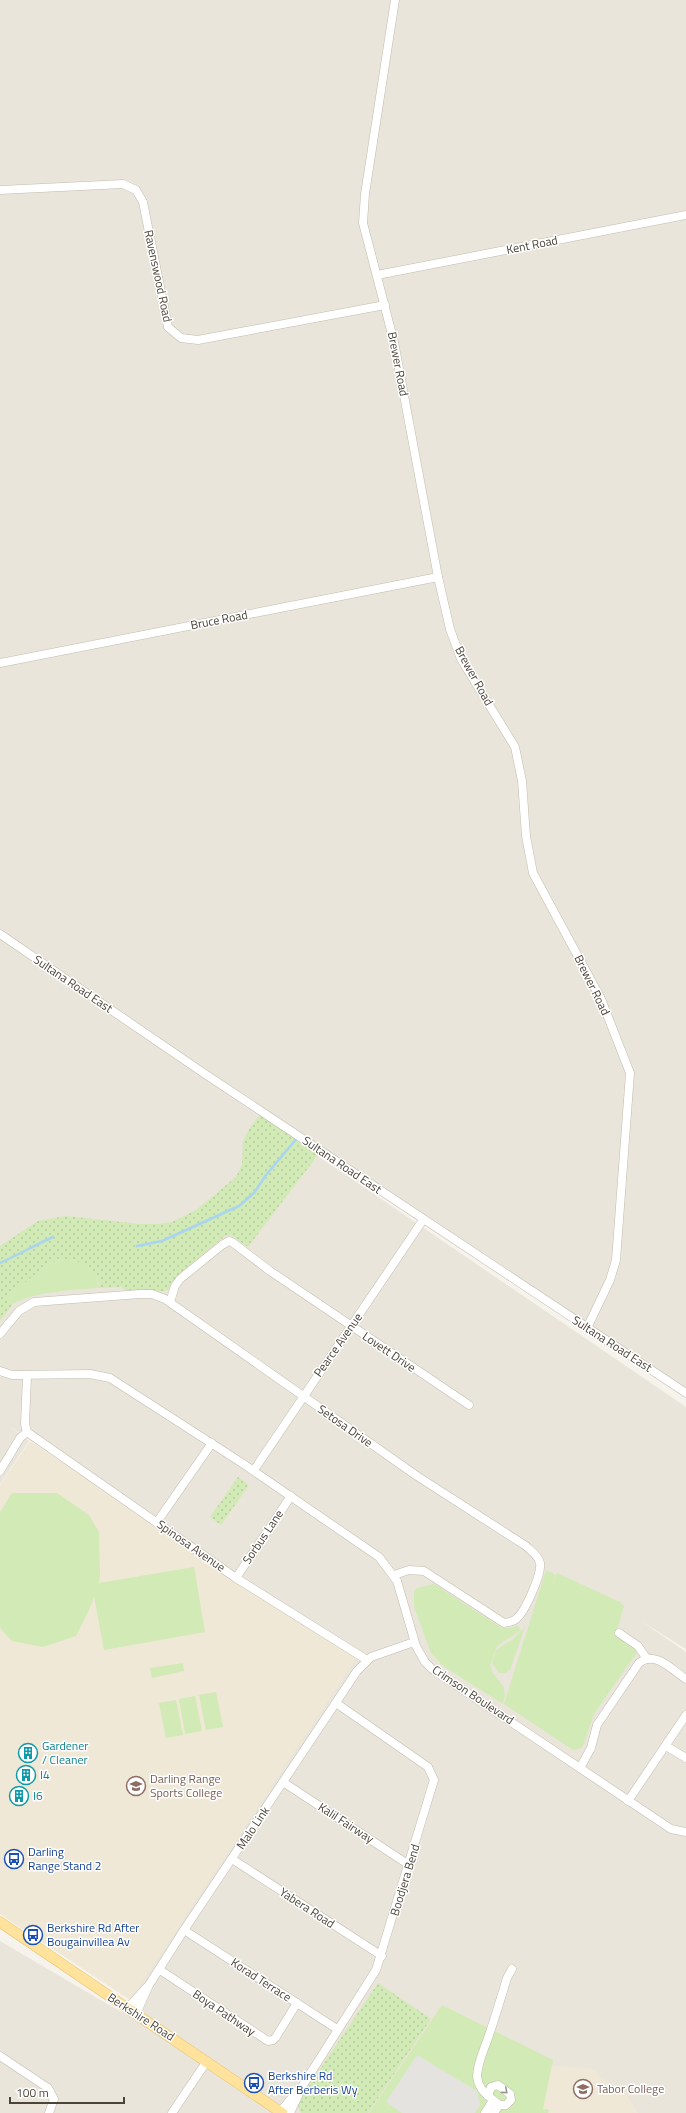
<svg xmlns="http://www.w3.org/2000/svg" width="686" height="2113" viewBox="0 0 686 2113" font-family="'Titillium Web',sans-serif">
<style>
.residential{fill:#eae5da}
.education{fill:#efe8d6}
.grass{fill:#d2eab5}
.park{fill:url(#park-dots)}
.parking{fill:#e5e3e0}
.lines{fill:none;stroke-linecap:round;stroke-linejoin:round}
.stream{stroke:#a9d4f2;stroke-width:2.5}
.minor-casing{stroke:#c2bbae;stroke-width:9}
.major-casing{stroke:#e6c16a;stroke-width:11}
.minor{stroke:#fff;stroke-width:8}
.major{stroke:#ffe39c;stroke-width:10}
.oneway{stroke:#9c9892}
.labels{text-anchor:middle;stroke-width:3;stroke-linejoin:round;paint-order:stroke}
.street-label{font-size:12px;fill:#4b4439;stroke:#fff}
.culture-label{font-size:12px;fill:#0d838f;stroke:#fff;text-anchor:start}
.education-label{font-size:12px;fill:#785e54;stroke:#fff;text-anchor:start}
.transit-label{font-size:12px;fill:#164399;stroke:#fff;text-anchor:start}
</style>
<defs>
<pattern id="park-dots" width="8" height="8" patternUnits="userSpaceOnUse"><rect width="8" height="8" fill="#d2eab5"/><path d="M2 2h.1M6 6h.1" fill="none" stroke="#b6ca9c" stroke-width="1.8" stroke-linecap="round"/></pattern>
</defs>
<rect width="100%" height="100%" fill="#f6f3ec"/>
<g class="residential">
<polygon points="0,0 686,0 686,1393 0,934"/>
<polygon points="0,939 686,1407 686,1649 641,1621 686,1652 686,2113 0,2113 0,1941 121,2012 356,1658 6,1424 29,1441 0,1484"/>
</g>
<g class="education">
<polygon points="30,1441 356,1658 130,2000 0,1914 0,1485"/>
<polygon points="551,2066 595,2069 598,2076 625,2092 638,2113 548,2113 549,2110 543,2109"/>
</g>
<g class="grass">
<path d="M67 1259C82 1259 98 1273 99 1288 74 1290 35 1291 13 1304L4 1298 52 1262Z"/>
<polygon points="12,1493 57,1493 89,1515 99,1532 100,1577 99,1583 194,1567 205,1632 104,1650 94,1596 89,1610 76,1636 43,1647 12,1641 0,1628 0,1512"/>
<polygon points="546,1570 556,1575 543,1619 557,1573 620,1602 624,1606 616,1633 640,1648 594,1714 583,1746 581,1748 573,1750 504,1704"/>
<polygon points="434,1584 502,1628 512,1628 517,1625 521,1630 497,1646 490,1665 493,1673 503,1686 505,1695 503,1704 443,1666 431,1653 414,1607 414,1592 417,1588"/>
<polygon points="525,1627 510,1670 505,1673 499,1673 492,1663 496,1650 513,1639"/>
<polygon points="183,1663 184,1671 152,1678 150,1668"/>
<polygon points="216,1692 223,1727 206,1730 199,1695"/>
<polygon points="195,1696 202,1731 185,1734 179,1699"/>
<polygon points="176,1700 183,1735 166,1738 159,1703"/>
<polygon points="442,2005 553,2060 543,2109 549,2110 548,2113 369,2113"/>
</g>
<g class="park">
<polygon points="262,1112 321,1151 248,1247 231,1235 225,1236 179,1274 168,1290 164,1291 127,1291 121,1287 99,1288 99,1282 89,1268 73,1259 62,1260 52,1262 4,1298 13,1304 0,1321 0,1246 38,1221 66,1216 140,1224 157,1224 172,1222 196,1210 236,1177 242,1165 243,1142 249,1129"/>
<polygon points="238,1477 249,1485 221,1525 210,1517"/>
<polygon points="378,1983 431,2019 368,2113 301,2113 297,2103"/>
</g>
<polygon class="parking" points="417,2055 477,2091 480,2105 475,2113 402,2113 386,2102"/>
<g class="lines">
<g class="stream">
<polyline points="137,1246 162,1241 239,1206 254,1193 266,1175 298,1137"/>
<path d="M0 1263C18 1255 35 1245 53 1237"/>
</g>
<defs>
<g id="minor">
<polyline points="395,0 365,194 363,223 394,342 438,577 450,629 461,659 515,747 522,781 526,836 533,873 601,999 630,1073 616,1260 610,1280 587,1328"/>
<polyline points="0,190 123,184 136,190 143,202 168,327 181,338 198,340 385,305"/>
<polyline points="377,275 686,215"/>
<polyline points="0,663 438,577"/>
<polyline points="0,934 205,1074 686,1393"/>
<polyline points="170,1302 175,1286 180,1279 222,1245 229,1241 232,1242 270,1271 469,1405"/>
<path d="M0 1334 19 1311 34 1302 140 1294H152L165 1299 417 1476 526 1546C531 1551 538 1555 540 1563 542 1574 525 1612 516 1619 513 1622 508 1622 504 1623L424 1571 409 1570 394 1575"/>
<polyline points="0,1371 12,1375 90,1374 110,1378 242,1463 379,1557 397,1581 416,1646 425,1662 432,1669 671,1829 686,1832"/>
<polyline points="27,1376 25,1424 27,1432"/>
<polyline points="254,1470 423,1220"/>
<polyline points="0,1471 20,1438 27,1432 236,1578 367,1660"/>
<polyline points="157,1522 212,1443"/>
<polyline points="236,1578 291,1496"/>
<polyline points="619,1633 638,1646 647,1659"/>
<polyline points="666,1746 686,1758"/>
<path d="M580 1768 591 1748 597 1725 639 1663C655 1650 672 1670 686 1679"/>
<polyline points="283,1782 409,1865"/>
<polyline points="628,1801 686,1715"/>
<polyline points="232,1859 382,1956"/>
<polyline points="184,1930 337,2029"/>
<polyline points="160,1970 268,2041 273,2040 276,2037 297,2003"/>
<polyline points="127,2009 147,1987"/>
<polyline points="136,2014 149,1985 184,1930 357,1671 371,1657 414,1642"/>
<polyline points="0,2056 48,2088 54,2099 49,2113"/>
<path d="M488 2096 491 2087 498 2085 510 2094 511 2100 506 2105C499 2106 497 2103 492 2099 485 2094 478 2086 477 2077 477 2064 484 2050 488 2038 495 2018 501 1998 507 1978L512 1969"/>
<polyline points="280,2112 298,2090"/>
<polyline points="172,2113 207,2061"/>
<polyline points="290,2113 303,2085 376,1970 434,1780 428,1767 336,1703"/>
<polyline points="485,2113 493,2100"/>
<polyline points="494,2113 499,2105"/>
</g>
<polyline id="major" points="0,1922 282,2113"/>
</defs>
<use href="#minor" class="minor-casing"/>
<use href="#major" class="major-casing"/>
<use href="#minor" class="minor"/>
<use href="#major" class="major"/>
</g>
<defs><path id="oneway-chevron" d="M-2-3.5L2.5 0L-2 3.5" fill="none" stroke-width="1.6" stroke-linecap="round" stroke-linejoin="round"/></defs>
<use class="oneway" href="#oneway-chevron" transform="translate(505 2091) rotate(41)"/>
<defs>
<symbol id="building-ring" viewBox="-11 -11 22 22"><circle r="9.5" fill="#fff" stroke="#0f9aa8" stroke-width="1.5"/><path d="M-4-6H4V6H1V3H-1V6H-4ZM-2.5-4.3h1.7v1.8h-1.7ZM.8-4.3h1.7v1.8H.8ZM-2.5-1h1.7V.8h-1.7ZM.8-1h1.7V.8H.8Z" fill="#0f9aa8"/></symbol>
<symbol id="school-ring" viewBox="-11 -11 22 22"><circle r="9.5" fill="#fff" stroke="#8d6e63" stroke-width="1.5"/><path d="M0-5L7-2L0 1L-7-2ZM-4 1L0 2.5L4 1V4Q0 6-4 4Z" fill="#8d6e63"/></symbol>
<symbol id="bus-ring" viewBox="-11 -11 22 22"><circle r="9.5" fill="#fff" stroke="#1a4fb4" stroke-width="1.5"/><path d="M-5-6H5V4H4V6H2V4H-2V6H-4V4H-5ZM-3.5-4V0h7V-4ZM-3.5 1.2v1.5H-2V1.2ZM2 1.2v1.5H3.5V1.2Z" fill="#1a4fb4"/></symbol>
</defs>
<g fill-rule="evenodd">
<use href="#building-ring" x="17" y="1742" width="22" height="22"/>
<use href="#building-ring" x="15" y="1764" width="22" height="22"/>
<use href="#school-ring" x="125" y="1775" width="22" height="22"/>
<use href="#building-ring" x="8" y="1785" width="22" height="22"/>
<use href="#bus-ring" x="3" y="1848" width="22" height="22"/>
<use href="#bus-ring" x="22" y="1924" width="22" height="22"/>
<use href="#bus-ring" x="243" y="2072" width="22" height="22"/>
<use href="#school-ring" x="572" y="2078" width="22" height="22"/>
</g>
<g class="labels">
<g class="street-label">
<text transform="translate(532 245) rotate(-11)" y="4">Kent Road</text>
<text transform="translate(158 276) rotate(78)" y="4">Ravenswood Road</text>
<text transform="translate(398 364) rotate(79)" y="4">Brewer Road</text>
<text transform="translate(219 620) rotate(-11)" y="4">Bruce Road</text>
<text transform="translate(474 676) rotate(61)" y="4">Brewer Road</text>
<text transform="translate(73 984) rotate(34)" y="4">Sultana Road East</text>
<text transform="translate(592 985) rotate(64)" y="4">Brewer Road</text>
<text transform="translate(342 1165) rotate(34)" y="4">Sultana Road East</text>
<text transform="translate(612 1344) rotate(33)" y="4">Sultana Road East</text>
<text transform="translate(338 1345) rotate(-55)" y="4">Pearce Avenue</text>
<text transform="translate(389 1352) rotate(34)" y="4">Lovett Drive</text>
<text transform="translate(345 1426) rotate(35)" y="4">Setosa Drive</text>
<text transform="translate(263 1537) rotate(-56)" y="4">Sorbus Lane</text>
<text transform="translate(191 1546) rotate(35)" y="4">Spinosa Avenue</text>
<text transform="translate(473 1695) rotate(34)" y="4">Crimson Boulevard</text>
<text transform="translate(346 1823) rotate(33)" y="4">Kalil Fairway</text>
<text transform="translate(253 1828) rotate(-56)" y="4">Malo Link</text>
<text transform="translate(405 1880) rotate(-73)" y="4">Boodjera Bend</text>
<text transform="translate(307 1908) rotate(33)" y="4">Yabera Road</text>
<text transform="translate(261 1980) rotate(33)" y="4">Korad Terrace</text>
<text transform="translate(224 2013) rotate(34)" y="4">Boya Pathway</text>
<text transform="translate(141 2017) rotate(33)" y="4">Berkshire Road</text>
</g>
<g class="culture-label">
<text x="42" y="1750">Gardener<tspan x="42" dy="14">/ Cleaner</tspan></text>
<text x="40" y="1779">I4</text>
<text x="33" y="1800">I6</text>
</g>
<g class="education-label">
<text x="150" y="1783">Darling Range<tspan x="150" dy="14">Sports College</tspan></text>
<text x="597" y="2093">Tabor College</text>
</g>
<g class="transit-label">
<text x="28" y="1856">Darling<tspan x="28" dy="14">Range Stand 2</tspan></text>
<text x="47" y="1932">Berkshire Rd After<tspan x="47" dy="14">Bougainvillea Av</tspan></text>
<text x="268" y="2080">Berkshire Rd<tspan x="268" dy="14">After Berberis Wy</tspan></text>
</g>
</g>
<path d="M10 2097v6h114v-6" fill="none" stroke="#4b4439" stroke-width="2"/>
<text x="16" y="2097" font-size="12" fill="#4b4439" stroke="#ffffff" stroke-width="3" paint-order="stroke">100 m</text>
</svg>
